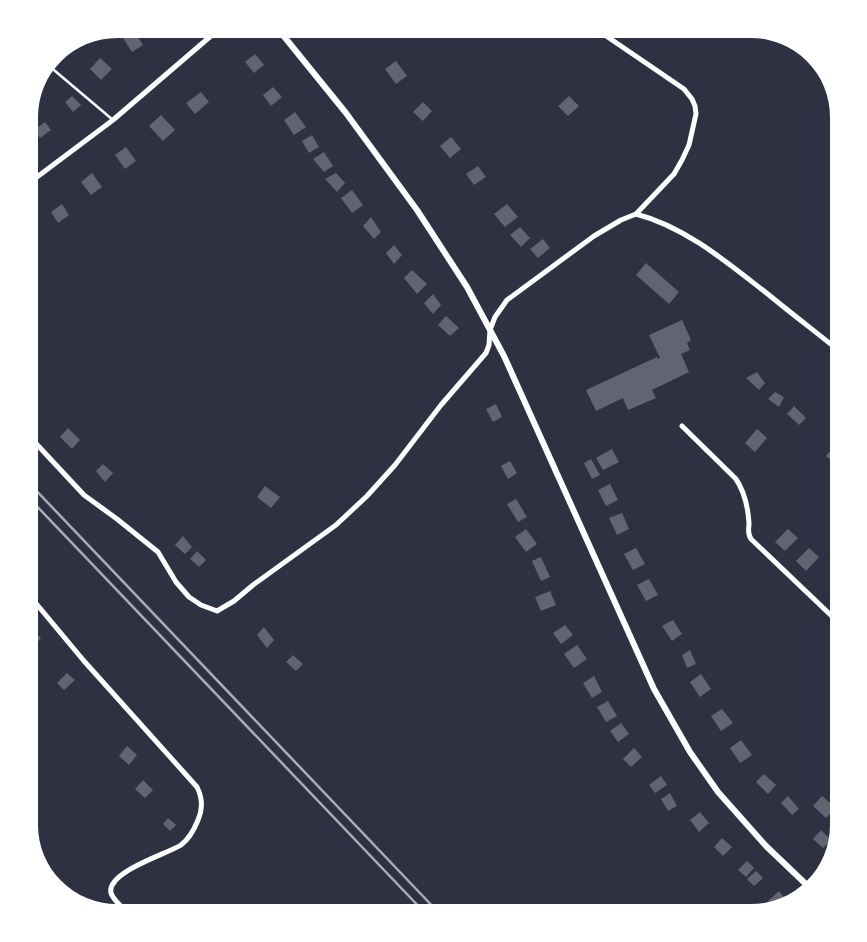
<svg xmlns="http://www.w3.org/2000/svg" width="867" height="942" viewBox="0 0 867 942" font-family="Roboto,sans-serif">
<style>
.building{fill:#626471}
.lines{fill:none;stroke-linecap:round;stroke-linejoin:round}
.service{stroke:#fff;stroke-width:2.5}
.minor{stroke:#fff;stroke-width:5}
.tertiary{stroke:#fff;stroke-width:6}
.rail{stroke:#abadb3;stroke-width:2.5}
</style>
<rect width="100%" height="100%" fill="#2d3142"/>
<g class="building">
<polygon points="134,31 143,45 132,52 123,38"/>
<polygon points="255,54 264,65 254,73 245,62"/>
<polygon points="100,58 112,69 101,80 90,69"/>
<polygon points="396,61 407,76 396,84 385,69"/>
<polygon points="273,87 282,97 271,106 263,95"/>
<polygon points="201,92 209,102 195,114 186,103"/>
<polygon points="72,96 81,105 73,112 65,102"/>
<polygon points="569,96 579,106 568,116 558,106"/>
<polygon points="423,102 432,111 423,121 413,112"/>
<polygon points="295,112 306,127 294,135 284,120"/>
<polygon points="161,115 175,130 163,141 149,126"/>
<polygon points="45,122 51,130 40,138 34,130"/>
<polygon points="312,135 319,147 309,153 302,141"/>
<polygon points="451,137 461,149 450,158 440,146"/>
<polygon points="126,147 136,161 125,169 115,155"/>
<polygon points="324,152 333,166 324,172 313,159"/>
<polygon points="478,166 486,177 474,185 466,174"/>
<polygon points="92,173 102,187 91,195 81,182"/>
<polygon points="336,173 345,183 337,192 325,179"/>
<polygon points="352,190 363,205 352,213 341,198"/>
<polygon points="62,204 69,215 58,223 51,212"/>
<polygon points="507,204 518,217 505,227 494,214"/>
<polygon points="371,217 381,232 374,239 363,226"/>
<polygon points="520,227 530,238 521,247 510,235"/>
<polygon points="543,239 550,248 538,258 530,249"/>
<polygon points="394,245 402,255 394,264 386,253"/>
<polygon points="646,263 679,292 669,304 636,275"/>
<polygon points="412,270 427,284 417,294 404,278"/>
<polygon points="433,294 441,305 433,314 424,303"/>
<polygon points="446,316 459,328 450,336 438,325"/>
<polygon points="682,320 691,340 687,343 690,350 681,354 689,372 652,390 656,398 628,410 623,398 596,411 586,390 657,357 658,359 660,358 649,335"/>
<polygon points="757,372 765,383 759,390 746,378"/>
<polygon points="775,392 784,397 779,407 768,399"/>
<polygon points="496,404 502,417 493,422 486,409"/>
<polygon points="794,406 806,418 799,425 787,414"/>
<polygon points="68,428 80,440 72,449 60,437"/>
<polygon points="757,429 767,438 755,452 745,443"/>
<polygon points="835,445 838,448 838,462 836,465 826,456"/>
<polygon points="612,449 619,462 603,470 596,458"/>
<polygon points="591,459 600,475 592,479 584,463"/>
<polygon points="510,461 517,473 508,479 501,466"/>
<polygon points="103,464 113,473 105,482 96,471"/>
<polygon points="610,484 618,500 606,506 598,490"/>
<polygon points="265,486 280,497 271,508 257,497"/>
<polygon points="516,499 527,517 518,522 507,504"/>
<polygon points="622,513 629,529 617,535 609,518"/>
<polygon points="526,529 537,544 526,552 515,537"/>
<polygon points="788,529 798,538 785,551 775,542"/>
<polygon points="183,536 192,547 185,554 175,545"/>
<polygon points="636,548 645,564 633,570 624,554"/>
<polygon points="809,548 819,557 806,571 796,561"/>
<polygon points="197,551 206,560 199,567 190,559"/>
<polygon points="541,557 550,577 541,581 532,561"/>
<polygon points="649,579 658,595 646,601 637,585"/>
<polygon points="838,587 838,597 833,592"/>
<polygon points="550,591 556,605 541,611 535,597"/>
<polygon points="673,620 682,634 672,641 662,626"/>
<polygon points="565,625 573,635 561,644 553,633"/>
<polygon points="264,627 274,640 267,648 257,635"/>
<polygon points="32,629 41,638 33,647 29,643 29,632"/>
<polygon points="577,645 587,659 574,668 564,654"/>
<polygon points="690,650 696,664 687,668 682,655"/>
<polygon points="293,655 303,664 296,671 286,662"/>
<polygon points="67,673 75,680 64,690 57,683"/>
<polygon points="701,674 711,689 700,697 690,682"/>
<polygon points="594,676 602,692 592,698 583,683"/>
<polygon points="608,701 617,716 606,722 597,707"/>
<polygon points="722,709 733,723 721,731 711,716"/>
<polygon points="621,723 629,734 618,742 610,731"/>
<polygon points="741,740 752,755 740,763 730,748"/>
<polygon points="127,746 137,755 129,765 119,756"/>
<polygon points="634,748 642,757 631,767 623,759"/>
<polygon points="764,774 776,785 768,794 756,782"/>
<polygon points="661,776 667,785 655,793 649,785"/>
<polygon points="143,780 153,790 145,798 135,789"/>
<polygon points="670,793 677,806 668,811 661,799"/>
<polygon points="788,796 799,809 792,815 781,803"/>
<polygon points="822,796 836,808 826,818 813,806"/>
<polygon points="700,812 709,823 699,832 690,820"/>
<polygon points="168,818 176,825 170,831 163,824"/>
<polygon points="821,830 831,840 823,848 813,839"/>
<polygon points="722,838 732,847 723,856 714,847"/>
<polygon points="747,861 754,868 746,877 738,870"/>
<polygon points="756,871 763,878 754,886 747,879"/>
<polygon points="779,891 787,901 773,906 768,901"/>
</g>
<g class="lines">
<polyline class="service" points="48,65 113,120"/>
<g class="minor">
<polyline points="29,183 113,120 219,29"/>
<path d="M636 214C686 227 729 264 769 295 792 314 816 332 838 350"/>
<path d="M682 426 736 479C744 491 748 508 749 523 749 529 747 533 751 539L838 622"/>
<polyline points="29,436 84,495 117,519 158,552 176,582 189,597 201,605 217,611 234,601 253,585 336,525 367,496 395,465 441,405 486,353 489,345 490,330 495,317 507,300 594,236 621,220 636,214 674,174 682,160 689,145 696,114 695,106 692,99 684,89 596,29"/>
<path d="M29 595 84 661 197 787C203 799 203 809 198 820 194 830 189 839 181 845 167 854 106 872 111 893 113 900 123 908 128 913"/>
</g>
<polyline class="tertiary" points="278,29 346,113 417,210 467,287 504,356 654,689 690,752 718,792 766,846 810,888"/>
<g class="rail">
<polyline points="29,483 439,913"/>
<polyline points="29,498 425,913"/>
</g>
</g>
<path d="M0 0H867V942H0ZM117 38H751A79 79 0 0 1 830 117V825A79 79 0 0 1 751 904H117A79 79 0 0 1 38 825V117A79 79 0 0 1 117 38Z" fill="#fff" fill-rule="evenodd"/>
</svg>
